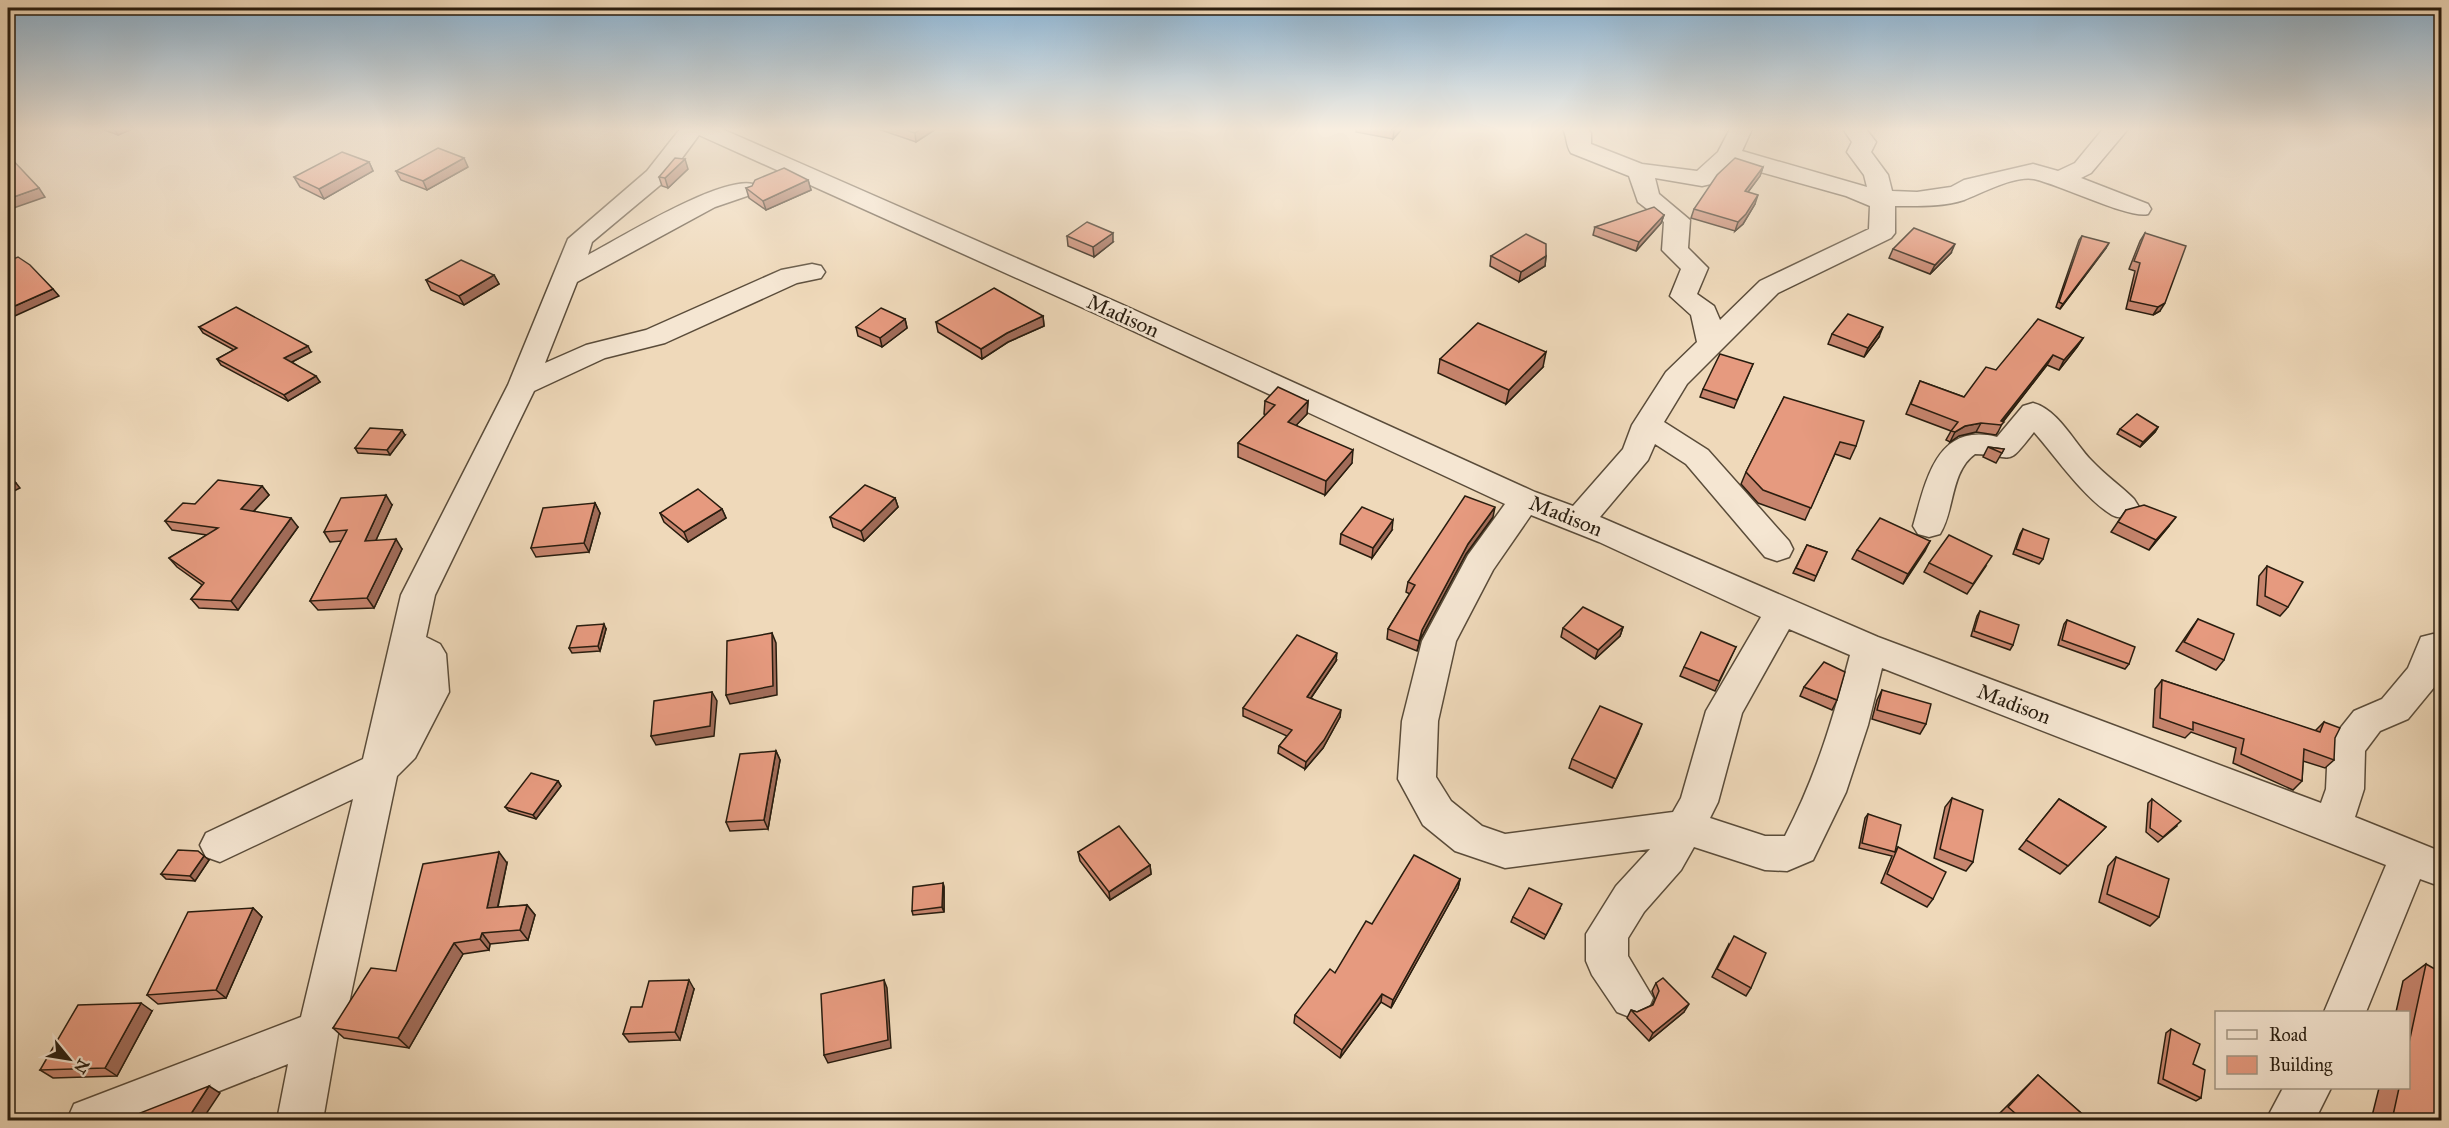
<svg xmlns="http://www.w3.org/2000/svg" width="2449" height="1128" viewBox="0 0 2449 1128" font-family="'IM FELL Great Primer',serif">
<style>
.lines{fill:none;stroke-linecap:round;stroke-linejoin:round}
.minor-casing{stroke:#5a4c3a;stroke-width:3}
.minor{fill:#f5e6d2;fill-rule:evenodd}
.wall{fill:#c6846d;stroke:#291d0f;stroke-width:1.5}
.shaded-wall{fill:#a16c59;stroke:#291d0f;stroke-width:1.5}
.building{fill:#e69a7f;stroke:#291d0f;stroke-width:1.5}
.labels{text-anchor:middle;stroke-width:5;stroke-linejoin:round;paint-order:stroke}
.street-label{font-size:21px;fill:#291d0f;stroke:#f5e6d2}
</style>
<rect width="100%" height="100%" fill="#efd9ba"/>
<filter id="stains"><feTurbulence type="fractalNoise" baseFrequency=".00333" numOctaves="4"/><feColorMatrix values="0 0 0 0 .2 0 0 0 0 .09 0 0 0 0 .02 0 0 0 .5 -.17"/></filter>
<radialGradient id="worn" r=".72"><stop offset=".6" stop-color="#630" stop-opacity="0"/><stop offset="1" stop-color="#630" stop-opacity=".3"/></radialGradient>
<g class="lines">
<defs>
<g id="minor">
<path d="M680 129H722L1121 304 1535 492 1573 506 1623 449 1632 425 1666 372 1697 342 1691 315 1670 296 1681 269 1662 250 1664 222 1638 202 1629 176 1571 153C1566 146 1567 136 1563 129H1588L1591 133V144L1642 164 1697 171 1718 152 1730 129H1752L1742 151 1867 187 1864 175 1847 152 1852 142 1843 129H1866L1876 142 1871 152 1888 175 1892 191 1917 192 1951 187 1964 180 2033 164 2058 171 2075 163 2103 129H2128L2091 173 2081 178 2148 204 2151 209 2148 214C2129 219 2061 185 2034 179 2015 175 1982 193 1964 200 1943 207 1917 206 1895 206V233L1891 238 1778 293 1687 384 1664 422 1708 450 1789 541 1793 549 1789 557 1777 561 1765 557 1686 464 1655 444 1648 460 1600 517 1878 637 2321 803 2326 789 2328 747 2334 736 2354 711 2382 699 2408 668 2421 637 2433 634 2442 636V673L2436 685 2408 719 2380 731 2365 751 2364 789 2355 817 2442 852V887L2420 879 2366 1012H2324L2386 865 1882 668 1868 725 1846 792 1813 860 1787 871 1765 870 1694 847 1681 870 1644 912 1628 938V956L1653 998 1647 1012 1632 1018 1617 1012 1592 975 1586 961V934L1616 886 1650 849 1505 868 1455 851 1423 825 1398 779 1402 721 1422 641 1468 555 1505 504 1101 316 699 135 665 181 592 242 588 255C620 238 720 176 753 184L756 189 753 194 715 207 577 282 545 363 586 345 646 330 781 270 812 264 821 266 825 272 821 278 797 283 665 343 605 358 534 391 435 595 426 637 440 644 446 654 449 692 415 758 397 776 347 1013 338 1034 323 1120H277L288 1064 146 1120H67L74 1104 301 1017 353 799 220 862 206 857 200 845 206 833 363 759 401 595 508 385 568 239 647 171ZM1732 164 1846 196 1870 206 1869 229 1760 281 1720 320 1714 306 1697 294 1708 268 1688 248 1690 220 1659 194 1655 178 1702 186 1711 184ZM1531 515 1599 542 1761 617 1706 711 1681 798 1673 812 1505 834 1482 826 1451 801 1436 777 1438 721 1456 641 1493 570ZM1789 629 1850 655C1833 719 1816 776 1785 836H1765L1710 818 1718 802 1742 713Z"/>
<path d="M2033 403C2059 410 2074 443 2092 461 2105 475 2121 486 2134 499L2139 507 2134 515C2126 517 2119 519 2112 515 2083 497 2056 457 2034 432 2005 469 2016 455 1975 454 1950 472 1955 510 1940 534L1929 537 1918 534 1913 526C1926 481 1936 422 1997 437L2023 406Z"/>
<polygon points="2283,1088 2331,1088 2315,1120 2266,1120"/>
</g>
</defs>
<use href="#minor" class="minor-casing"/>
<use href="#minor" class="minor"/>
</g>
<g class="wall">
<polygon points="102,129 132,129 118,135"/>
<polygon points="878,129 936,129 916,142"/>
<polygon points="1356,129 1402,129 1393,139 1356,132"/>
<polygon points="369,162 373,171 324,199 300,187 294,177"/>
<polygon points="468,167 427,190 401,180 396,171"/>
<polygon points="1763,167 1760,176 1748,192 1755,204 1743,224 1735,231 1691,218 1694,209"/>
<polygon points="688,169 668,188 662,186 659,177"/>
<polygon points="808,180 811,190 766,210 749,198 746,188"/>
<polygon points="1664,215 1661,223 1636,251 1593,235 1595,227"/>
<polygon points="2145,233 2160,311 2153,315 2126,309 2135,271 2129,269 2140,241"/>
<polygon points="1067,236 1113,242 1094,257 1068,246"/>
<polygon points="2082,236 2106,248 2060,309 2056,307 2079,240"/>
<polygon points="1893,249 1951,253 1930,274 1889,258"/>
<polygon points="1491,256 1546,256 1545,266 1519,282 1490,266"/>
<polygon points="494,275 499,284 464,305 431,290 426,280"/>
<polygon points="1043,316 1044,326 1008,342 982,359 938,332 936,322"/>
<polygon points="905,319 907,328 882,347 858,336 856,327"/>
<polygon points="199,327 311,352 292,362 320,382 288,401 221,365 217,359 234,350 203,333"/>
<polygon points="1832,334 1879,337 1864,357 1828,344"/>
<polygon points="2083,338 2077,347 2059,370 2047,365 2003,422 1998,432 1996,435 1976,432 1959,436 1950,442 1946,440 1951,431 1906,414 1920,381 1964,397 1996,370"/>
<polygon points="1440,359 1543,367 1506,404 1438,373"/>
<polygon points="1753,364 1734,408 1700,397 1703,389"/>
<polygon points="1784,397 1856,446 1850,459 1835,454 1805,520 1758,503 1741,484 1746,472"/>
<polygon points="1265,401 1308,401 1307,414 1296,425 1352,463 1325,495 1238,457 1238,443 1266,415 1264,414"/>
<polygon points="2158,427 2155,432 2140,447 2117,434 2120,429"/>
<polygon points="405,435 390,455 358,453 355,448"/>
<polygon points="1988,447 2004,449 1996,463 1983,457"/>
<polygon points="262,486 269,495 254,511 298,527 238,610 199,608 191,599 202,585 177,567 169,558 207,535 172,530 165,521 195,504"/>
<polygon points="895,498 898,507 864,541 833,527 830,517"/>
<polygon points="595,503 600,513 589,552 536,557 531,548"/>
<polygon points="392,505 376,540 402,549 374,608 318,610 310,601 342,541 330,542 324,532"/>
<polygon points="722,509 726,518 688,542 664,522 660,513"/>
<polygon points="2126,510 2169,526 2149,550 2111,532"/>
<polygon points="1493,517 1466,554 1420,640 1417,651 1387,639 1388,629 1410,594 1406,592 1408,582"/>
<polygon points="2023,529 2043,559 2039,564 2013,554 2020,534"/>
<polygon points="1392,530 1372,558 1340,544 1341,534"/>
<polygon points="1930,541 1903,584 1852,559 1857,550"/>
<polygon points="1807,545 1827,552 1814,581 1793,573"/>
<polygon points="1929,563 1986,566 1967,594 1924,572"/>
<polygon points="2267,566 2288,607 2280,616 2257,605 2259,576"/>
<polygon points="1980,611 2013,645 2010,650 1971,636 1977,616"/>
<polygon points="2198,619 2224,660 2216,670 2176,651 2191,629"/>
<polygon points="2067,620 2129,664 2125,669 2058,645 2064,624"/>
<polygon points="1623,627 1620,636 1595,659 1561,637 1563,628"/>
<polygon points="606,629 600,651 572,653 569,648"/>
<polygon points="1736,647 1715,691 1680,676 1684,667"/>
<polygon points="1336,661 1311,698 1340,717 1323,748 1305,769 1278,753 1279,746 1287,736 1243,716 1243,708"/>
<polygon points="2162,680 2315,731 2324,722 2334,760 2325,768 2303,761 2302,781 2293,790 2233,763 2236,748 2191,732 2185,738 2153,727 2155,689"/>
<polygon points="1804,687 1837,700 1832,710 1800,696"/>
<polygon points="1882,690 1926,724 1920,734 1872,719 1877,700"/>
<polygon points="1638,734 1612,788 1569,768 1572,759"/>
<polygon points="776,751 780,760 768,829 730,831 726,822"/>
<polygon points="558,781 561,786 536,819 509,811 505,807"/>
<polygon points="1952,798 1973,862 1966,871 1934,858 1945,807"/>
<polygon points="2059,799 2106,827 2060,874 2019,849"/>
<polygon points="2152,799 2177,826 2158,842 2146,832 2148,803"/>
<polygon points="1868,814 1895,852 1898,847 1933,899 1927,907 1881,883 1892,856 1859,848 1865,818"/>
<polygon points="1078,852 1150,865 1151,874 1110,900 1080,861"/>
<polygon points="2116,857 2159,917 2150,926 2099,902 2108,866"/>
<polygon points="209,860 195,881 166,879 161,874"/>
<polygon points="507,863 498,907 527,905 535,915 528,940 490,944 489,950 463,954 409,1048 344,1038 333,1028 396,971"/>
<polygon points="1460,879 1458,888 1391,1008 1381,1002 1340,1058 1294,1023 1295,1015 1335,973 1372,924"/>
<polygon points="943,883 944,887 944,912 913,915 912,911"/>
<polygon points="253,908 262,917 226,998 158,1004 147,995"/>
<polygon points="1560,909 1544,939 1511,922 1513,917"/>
<polygon points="1729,944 1751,988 1746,996 1712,977"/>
<polygon points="2426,964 2442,1120 2371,1120 2379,1088 2409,1088 2409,1012 2396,1012 2403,981"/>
<polygon points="1656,983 1684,1012 1649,1041 1627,1018 1631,1010 1637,1012 1652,1005 1655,999 1652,991"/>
<polygon points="694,989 680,1040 629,1042 623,1034 642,1007"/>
<polygon points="152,1011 117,1076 53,1078 40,1070"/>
<polygon points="2171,1029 2193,1064 2201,1098 2196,1101 2158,1083 2166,1033"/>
<polygon points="2038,1075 2089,1120 2006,1120 1999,1114"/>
</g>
<g class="shaded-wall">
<polygon points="114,129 132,129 118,135"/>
<polygon points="921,129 936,129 916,142 915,133"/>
<polygon points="1395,129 1402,129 1393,139 1394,130"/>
<polygon points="464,158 468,167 427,190 423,181"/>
<polygon points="685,159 688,169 668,188 665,178"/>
<polygon points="369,162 373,171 324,199 319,189"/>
<polygon points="1763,167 1760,176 1742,200 1745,191"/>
<polygon points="808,180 811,190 766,210 763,201"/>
<polygon points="39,188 45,197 8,210 8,199"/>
<polygon points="1758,195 1755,204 1743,224 1735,231 1738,222"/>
<polygon points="1664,215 1661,223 1636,251 1639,242"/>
<polygon points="1113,233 1113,242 1094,257 1093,247"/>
<polygon points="2109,243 2106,248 2060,309 2063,304"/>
<polygon points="1955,244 1951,253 1930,274 1935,265"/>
<polygon points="1546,256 1545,266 1519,282 1521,272"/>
<polygon points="494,275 499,284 464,305 459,296"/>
<polygon points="53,289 59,296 8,319 8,309"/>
<polygon points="2165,303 2160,311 2153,315 2158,307"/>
<polygon points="1043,316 1044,326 1008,342 982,359 981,349 1007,333"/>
<polygon points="905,319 907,328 882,347 880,338"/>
<polygon points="1883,327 1879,337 1864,357 1868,348"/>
<polygon points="2083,338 2077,347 2059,370 2064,360"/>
<polygon points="308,346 311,352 288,364 284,358"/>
<polygon points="1546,352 1543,367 1506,404 1509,390"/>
<polygon points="2053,355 2047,365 2000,425 2001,421"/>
<polygon points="316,376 320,382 288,401 284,395"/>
<polygon points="1308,401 1307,414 1287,435 1288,422"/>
<polygon points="1981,423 1976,432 1959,436 1950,442 1955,432 1965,426"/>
<polygon points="2158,427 2155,432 2140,447 2143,442"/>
<polygon points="402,430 405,435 390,455 387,450"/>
<polygon points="1353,450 1352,463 1325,495 1326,481"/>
<polygon points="16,483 20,488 8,494 8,487"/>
<polygon points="262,486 269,495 247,518 241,509"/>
<polygon points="386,495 392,505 371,551 365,541"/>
<polygon points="895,498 898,507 864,541 861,531"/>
<polygon points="595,503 600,513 589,552 584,543"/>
<polygon points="1495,507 1493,517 1466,554 1420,640 1417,651 1422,630 1468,544"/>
<polygon points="722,509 726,518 688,542 684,532"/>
<polygon points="2176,517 2169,526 2149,550 2156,540"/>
<polygon points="291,518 298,527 238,610 231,601"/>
<polygon points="1393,520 1392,530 1372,558 1373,548"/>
<polygon points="396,539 402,549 374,608 367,598"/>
<polygon points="1930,541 1925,551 1903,584 1908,574"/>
<polygon points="8,610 14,616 8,620"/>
<polygon points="604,624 606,629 600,651 598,646"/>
<polygon points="1623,627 1620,636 1595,659 1598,650"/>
<polygon points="772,633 776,643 777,695 730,704 726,695"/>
<polygon points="1337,653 1336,661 1306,705 1307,697"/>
<polygon points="712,692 717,701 714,736 656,745 651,736"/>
<polygon points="1341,710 1340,717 1323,748 1305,769 1306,762"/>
<polygon points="1642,724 1638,734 1612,788 1616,779"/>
<polygon points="776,751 780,760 768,829 764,820"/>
<polygon points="558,781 561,786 536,819 533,815"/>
<polygon points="499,852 507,863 495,919 487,908"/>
<polygon points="204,856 209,860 195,881 190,876"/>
<polygon points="1150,865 1151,874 1110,900 1109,892"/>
<polygon points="1460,879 1458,888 1391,1008 1393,1000"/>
<polygon points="943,883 944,887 944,912 942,907"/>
<polygon points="527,905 535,915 528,940 520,930"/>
<polygon points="253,908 262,917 226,998 216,990"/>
<polygon points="482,933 490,944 489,950 480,939"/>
<polygon points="454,943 463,954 409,1048 398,1038"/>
<polygon points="689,980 694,989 680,1040 675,1032"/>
<polygon points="884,980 887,988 891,1048 828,1063 824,1055"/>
<polygon points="1382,994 1381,1002 1340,1058 1342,1050"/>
<polygon points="141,1003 152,1011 117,1076 105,1068"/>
<polygon points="1689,1004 1684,1012 1649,1041 1653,1033"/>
<polygon points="209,1086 220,1093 202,1120 187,1120"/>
</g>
<g class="building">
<polygon points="902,129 921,129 915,133"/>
<polygon points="438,148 464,158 423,181 396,171"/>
<polygon points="342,152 369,162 319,189 294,177"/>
<polygon points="8,155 39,188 8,199"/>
<polygon points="675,158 685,159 665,178 659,177"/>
<polygon points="1735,158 1763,167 1745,191 1758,195 1746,214 1738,222 1694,209 1717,175"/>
<polygon points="784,168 808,180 763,201 746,188 752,186 755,180"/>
<polygon points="1654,207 1664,215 1639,242 1595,227"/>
<polygon points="1087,222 1113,233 1093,247 1067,236"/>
<polygon points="1914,228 1955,244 1935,265 1893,249"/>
<polygon points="2145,233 2186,246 2165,303 2158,307 2130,301 2140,263 2134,261"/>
<polygon points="1526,234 1546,244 1546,256 1521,272 1491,256"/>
<polygon points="2082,236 2109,243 2063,304 2059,302"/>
<polygon points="18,257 30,265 53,289 8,309 8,261"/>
<polygon points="461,260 494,275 459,296 426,280"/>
<polygon points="994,288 1043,316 1007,333 981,349 936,322"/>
<polygon points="236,307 308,346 284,358 316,376 284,395 217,359 237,348 199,327"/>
<polygon points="881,308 905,319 880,338 856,327"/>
<polygon points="1848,314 1883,327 1868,348 1832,334"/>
<polygon points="2038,319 2083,338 2064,360 2053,355 2001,421 2004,422 2001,425 1981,423 1965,426 1955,432 1951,431 1958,422 1911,404 1920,381 1964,397 1986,367 1996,370"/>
<polygon points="1478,323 1546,352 1509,390 1440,359"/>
<polygon points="1720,354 1753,364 1737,400 1703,389"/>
<polygon points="1278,387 1308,401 1288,422 1353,450 1326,481 1238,443 1275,405 1265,401"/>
<polygon points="1784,397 1864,421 1856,446 1840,442 1811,508 1763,490 1746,472"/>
<polygon points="2137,414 2158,427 2143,442 2120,429"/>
<polygon points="370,428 402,430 387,450 355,448"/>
<polygon points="1988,447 2004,449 2002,453"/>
<polygon points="8,474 16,483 8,487"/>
<polygon points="218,480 262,486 241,509 291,518 231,601 191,599 204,583 169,558 218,528 165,521 183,503 195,504"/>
<polygon points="865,485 895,498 861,531 830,517"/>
<polygon points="698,489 722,509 684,532 660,513"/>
<polygon points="386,495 365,541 396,539 367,598 310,601 347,530 324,532 341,498"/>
<polygon points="1465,496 1495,507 1468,544 1422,630 1419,641 1388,629 1415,585 1408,582"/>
<polygon points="595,503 584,543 531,548 543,508"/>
<polygon points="2144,505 2176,517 2156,540 2118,522 2126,510"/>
<polygon points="1362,507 1393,520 1373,548 1341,534"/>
<polygon points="1880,518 1930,541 1908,574 1857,550"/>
<polygon points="2023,529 2049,539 2043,559 2016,549"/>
<polygon points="1949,535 1992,556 1973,584 1929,563"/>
<polygon points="1807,545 1827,552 1816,576 1796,568"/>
<polygon points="2267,566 2303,582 2288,607 2265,596"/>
<polygon points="1583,607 1623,627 1598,650 1563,628"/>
<polygon points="1980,611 2019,625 2013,645 1974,631"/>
<polygon points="2198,619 2234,634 2224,660 2184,642"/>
<polygon points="2067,620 2135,647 2129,664 2062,640"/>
<polygon points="604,624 598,646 569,648 577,626"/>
<polygon points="1701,632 1736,647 1719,681 1684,667"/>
<polygon points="772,633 773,686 726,695 727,641"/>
<polygon points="1297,635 1337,653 1307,697 1341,710 1324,740 1306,762 1279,746 1292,730 1243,708"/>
<polygon points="1824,662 1845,672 1837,700 1804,687"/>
<polygon points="2162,680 2320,732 2324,722 2340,728 2335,738 2334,760 2304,749 2302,781 2241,754 2244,739 2193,722 2193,730 2160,718"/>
<polygon points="1882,690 1931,704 1926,724 1877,710"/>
<polygon points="712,692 710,726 651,736 654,701"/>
<polygon points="1600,706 1642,724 1616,779 1572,759"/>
<polygon points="776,751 764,820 726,822 740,754"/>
<polygon points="531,773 558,781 533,815 505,807"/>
<polygon points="1952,798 1983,810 1973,862 1940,849"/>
<polygon points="2059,799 2106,827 2068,866 2026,840"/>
<polygon points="2152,799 2181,821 2163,837 2150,828"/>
<polygon points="1868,814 1901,825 1895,852 1862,843"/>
<polygon points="1119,826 1150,865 1109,892 1078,852"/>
<polygon points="1898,847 1946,872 1933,899 1887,874"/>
<polygon points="178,850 198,851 204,856 190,876 161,874"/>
<polygon points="499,852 487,908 527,905 520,930 482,933 480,939 454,943 398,1038 333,1028 371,968 396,971 423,864"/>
<polygon points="1414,855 1460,879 1393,1000 1382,994 1342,1050 1295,1015 1330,969 1335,973 1366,921 1372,924"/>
<polygon points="2116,857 2169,879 2159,917 2107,894"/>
<polygon points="943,883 942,907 912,911 913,887"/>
<polygon points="1529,888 1562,904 1546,935 1513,917"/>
<polygon points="253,908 216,990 147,995 188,912"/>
<polygon points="1734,936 1766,953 1751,988 1717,969"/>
<polygon points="2426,964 2442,973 2442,1120 2392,1120 2399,1088 2409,1088 2409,1043"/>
<polygon points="1663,978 1689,1004 1653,1033 1631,1010 1637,1012 1653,1005 1659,991 1656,983"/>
<polygon points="689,980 675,1032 623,1034 631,1007 642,1007 649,981"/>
<polygon points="884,980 888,1040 824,1055 821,994"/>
<polygon points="141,1003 105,1068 40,1070 78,1005"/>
<polygon points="2171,1029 2200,1044 2193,1064 2205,1070 2201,1098 2163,1079"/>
<polygon points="2038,1075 2089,1120 2023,1120 2008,1107"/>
<polygon points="209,1086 187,1120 135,1120 140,1113"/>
</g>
<linearGradient id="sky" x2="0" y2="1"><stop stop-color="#8bb5d6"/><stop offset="0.45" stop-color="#f8eee0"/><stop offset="1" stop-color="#f8eee0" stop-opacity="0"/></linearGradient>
<rect width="2449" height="287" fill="url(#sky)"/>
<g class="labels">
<g class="street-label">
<text transform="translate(1123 316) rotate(24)" y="7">Madison</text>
<text transform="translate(1566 516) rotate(22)" y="7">Madison</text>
<text transform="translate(2014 704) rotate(21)" y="7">Madison</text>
</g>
</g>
<rect width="2449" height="1128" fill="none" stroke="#efd9ba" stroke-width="30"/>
<rect x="9" y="9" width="2431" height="1110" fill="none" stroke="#291d0f" stroke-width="3"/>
<rect x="15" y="15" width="2419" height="1098" fill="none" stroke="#291d0f" stroke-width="1.5"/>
<rect x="2215" y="1011" width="195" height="78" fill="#f5e6d2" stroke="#a39684" stroke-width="1.5"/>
<rect x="2227" y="1030" width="30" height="9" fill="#f5e6d2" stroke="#a39684" stroke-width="1.5"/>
<text x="2269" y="1041" font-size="18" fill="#291d0f">Road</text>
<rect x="2227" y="1056" width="30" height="18" fill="#e69a7f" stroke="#a39684" stroke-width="1.5"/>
<text x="2269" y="1071" font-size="18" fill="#291d0f">Building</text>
<g transform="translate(69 1059) rotate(120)" stroke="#f5e6d2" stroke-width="4.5" paint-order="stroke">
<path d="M0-4.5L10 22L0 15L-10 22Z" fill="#291d0f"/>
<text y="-9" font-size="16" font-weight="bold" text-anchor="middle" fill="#291d0f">N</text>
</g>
<rect width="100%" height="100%" filter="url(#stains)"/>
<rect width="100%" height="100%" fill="url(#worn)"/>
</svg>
